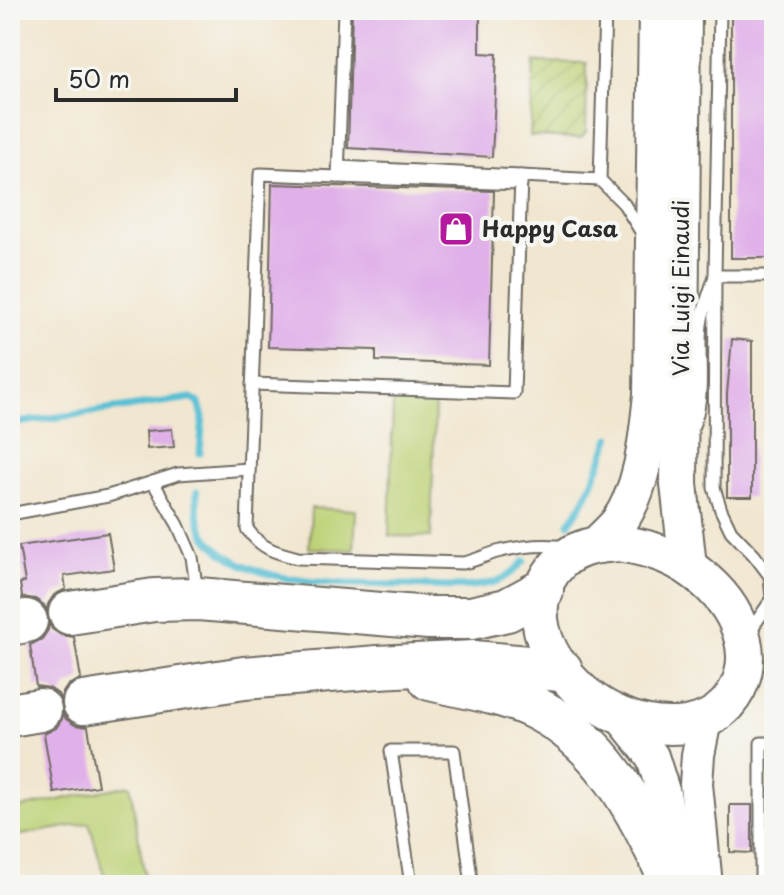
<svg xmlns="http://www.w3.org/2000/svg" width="784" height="895" viewBox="0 0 784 895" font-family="'Playpen Sans',sans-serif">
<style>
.grass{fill:#bcd175;stroke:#747e50;stroke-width:2}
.garden{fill:url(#garden-furrows);stroke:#747e50;stroke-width:2}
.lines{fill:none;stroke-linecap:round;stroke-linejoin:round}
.stream{stroke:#57bfd4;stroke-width:7}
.building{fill:#e0b0e9}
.service-casing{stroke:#706c64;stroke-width:15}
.secondary-casing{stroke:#706c64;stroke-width:36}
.primary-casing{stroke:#706c64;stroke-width:40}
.motorway-casing{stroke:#706c64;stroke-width:46}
.service{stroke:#fff;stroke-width:11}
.secondary{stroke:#fff;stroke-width:32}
.primary{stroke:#fff;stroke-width:36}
.motorway{stroke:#fff;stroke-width:42}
.labels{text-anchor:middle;stroke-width:8;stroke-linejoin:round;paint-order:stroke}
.poi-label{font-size:22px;font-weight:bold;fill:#2b2b2b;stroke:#f6f6f2;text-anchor:start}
.street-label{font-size:22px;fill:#2b2b2b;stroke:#f6f6f2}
</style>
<defs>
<pattern id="garden-furrows" width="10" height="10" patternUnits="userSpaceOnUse" patternTransform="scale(2)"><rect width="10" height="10" fill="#bcd175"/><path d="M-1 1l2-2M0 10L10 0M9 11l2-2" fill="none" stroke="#a2b465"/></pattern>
</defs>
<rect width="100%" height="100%" fill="#f6f6f2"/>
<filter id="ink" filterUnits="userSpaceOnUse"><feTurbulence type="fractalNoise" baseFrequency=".0125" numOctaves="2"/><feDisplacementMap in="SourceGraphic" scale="16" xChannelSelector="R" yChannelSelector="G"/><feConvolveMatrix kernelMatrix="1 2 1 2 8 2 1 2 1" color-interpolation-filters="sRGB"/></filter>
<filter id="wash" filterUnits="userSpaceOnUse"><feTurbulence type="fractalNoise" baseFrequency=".006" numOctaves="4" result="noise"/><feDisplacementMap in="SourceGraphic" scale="32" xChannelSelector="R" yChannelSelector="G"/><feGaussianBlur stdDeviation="1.8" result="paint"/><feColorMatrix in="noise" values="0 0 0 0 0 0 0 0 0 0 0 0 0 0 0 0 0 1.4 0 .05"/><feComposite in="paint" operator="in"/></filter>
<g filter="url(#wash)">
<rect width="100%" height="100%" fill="#f1e6cf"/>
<g class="grass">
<polygon points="393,401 435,402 431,537 389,536"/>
<polygon points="311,508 356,510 354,550 309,548"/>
<polygon points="130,785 146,884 107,885 89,823 10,837 10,810"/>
</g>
<polygon class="garden" points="534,62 587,63 586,132 580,138 530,136"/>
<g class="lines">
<g class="stream">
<polyline points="10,424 191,398 199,403 203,417 200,453"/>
<path d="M197 492C196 511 198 530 212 543 257 589 344 583 404 585 433 586 467 590 495 582 507 578 516 570 524 561"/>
<path d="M569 523C588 499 599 467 610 438"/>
</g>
</g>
<g id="blocks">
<g class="building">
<polygon points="352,10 480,10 480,53 497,54 492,157 348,148"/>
<rect x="731" y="10" width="39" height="248"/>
<polygon points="272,184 494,191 489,365 376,361 376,350 268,347"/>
<polygon points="732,339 752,341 752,497 727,497 727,394"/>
<polygon points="172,429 174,447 147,449 146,431"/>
<polygon points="108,533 114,569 64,576 66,589 54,595 48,604 47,611 44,605 35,599 22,597 20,583 25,582 19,546"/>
<polygon points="49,623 52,629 61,635 74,637 81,679 68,685 62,694 61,700 58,694 49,688 36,686 30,645 42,639 48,630"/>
<polygon points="63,713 66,719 75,725 88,727 98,786 54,793 44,734 56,728 62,719"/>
<polygon points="730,805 752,805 752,853 730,852"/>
</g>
</g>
</g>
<g filter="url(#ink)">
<use href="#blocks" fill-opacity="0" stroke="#706c64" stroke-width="2"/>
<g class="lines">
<defs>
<g id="service">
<path d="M344 10 338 177 260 174 247 529C262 549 274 552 298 558L463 563C476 561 487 554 501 551 522 546 545 544 567 547"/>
<polyline points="339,167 521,176"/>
<polyline points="338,177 521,184"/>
<polyline points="600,180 605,10"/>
<polyline points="252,384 514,393 521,176 600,180 624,204 643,235"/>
<path d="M691 430C707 399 697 358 701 325 703 308 710 292 715 276L720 10"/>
<polyline points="153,482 178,474 249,469"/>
<polyline points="10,514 108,496 153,482 178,525 192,557 197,592"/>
<polyline points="748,634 772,599 770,576 754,555 731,531 721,510 714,488 715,276 774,276"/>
<polyline points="411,885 391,751 454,751 472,885"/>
<polyline points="761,885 761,743 774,743"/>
</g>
<g id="secondary">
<polyline points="619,715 652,756 664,794 680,881"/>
<polyline points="705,720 698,755 696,784 706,885"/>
</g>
<g id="primary">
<polyline points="683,10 679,484 688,566"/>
<path d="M618 543C651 548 680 557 706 581 741 612 762 664 727 704 716 716 701 723 685 725 663 728 640 724 619 715 570 695 521 634 547 580 554 566 567 554 582 549 594 544 606 544 618 543Z"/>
<path d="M597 545C604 537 613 530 619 522 644 486 647 438 652 395L657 10"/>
</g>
<g id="motorway">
<polyline points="70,613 154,600 198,599 429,618 471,618 507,610 542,591"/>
<polyline points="10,624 26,621"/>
<path d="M430 679C463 687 500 692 531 706 606 741 639 814 673 885"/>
<polyline points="84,703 244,678 378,667 473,662 561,670"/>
<polyline points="10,715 40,710"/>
</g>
</defs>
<use href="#service" class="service-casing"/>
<use href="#secondary" class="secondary-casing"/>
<use href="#primary" class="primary-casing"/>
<use href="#motorway" class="motorway-casing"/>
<use href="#service" class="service"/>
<use href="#secondary" class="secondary"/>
<use href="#primary" class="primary"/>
<use href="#motorway" class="motorway"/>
</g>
</g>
<defs>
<symbol id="shop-square" viewBox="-11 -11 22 22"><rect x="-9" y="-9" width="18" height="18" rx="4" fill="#b5179e" stroke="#f6f6f2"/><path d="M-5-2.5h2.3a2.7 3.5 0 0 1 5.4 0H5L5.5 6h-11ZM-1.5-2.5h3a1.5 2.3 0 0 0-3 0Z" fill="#fff"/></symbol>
</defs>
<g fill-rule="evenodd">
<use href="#shop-square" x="436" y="209" width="40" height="40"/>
</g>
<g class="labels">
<g class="poi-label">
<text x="482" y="237">Happy Casa</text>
</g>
<g class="street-label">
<text transform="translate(681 288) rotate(-90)" y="8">Via Luigi Einaudi</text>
</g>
</g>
<rect width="784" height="895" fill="none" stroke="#f6f6f2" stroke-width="40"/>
<path d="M56 88v12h180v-12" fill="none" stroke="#2b2b2b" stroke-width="4"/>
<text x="68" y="88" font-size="24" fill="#2b2b2b" stroke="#f6f6f2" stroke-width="6" paint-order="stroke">50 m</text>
</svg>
